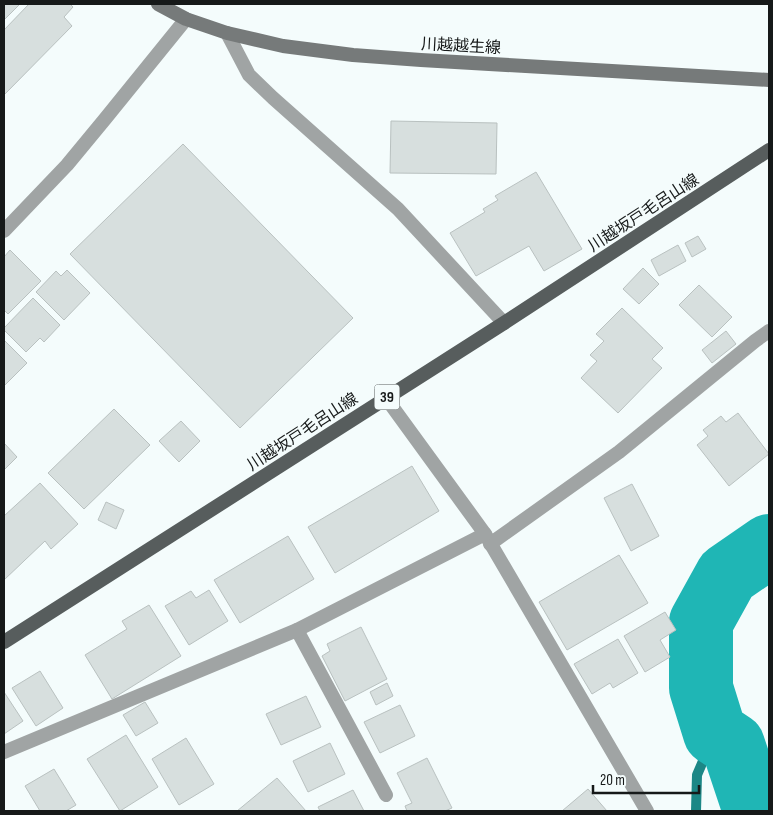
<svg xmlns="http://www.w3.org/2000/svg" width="773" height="815" viewBox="0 0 773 815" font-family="'Sofia Sans Condensed','Noto Sans JP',sans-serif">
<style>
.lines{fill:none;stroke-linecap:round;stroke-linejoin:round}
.stream{stroke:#1c8786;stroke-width:10}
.river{stroke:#1fb6b5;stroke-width:64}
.building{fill:#d7dfde;stroke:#b9c1c0}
.service{stroke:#a0a4a4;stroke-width:14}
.minor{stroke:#a0a4a4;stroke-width:14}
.secondary{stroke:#767a7a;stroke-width:14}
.primary{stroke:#575d5d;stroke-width:14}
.labels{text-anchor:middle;stroke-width:4;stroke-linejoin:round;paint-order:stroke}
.shield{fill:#f4fcfc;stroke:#595d5d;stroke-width:1}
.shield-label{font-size:15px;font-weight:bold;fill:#161919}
.street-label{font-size:16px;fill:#161919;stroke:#f4fcfc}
</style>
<rect width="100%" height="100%" fill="#f4fcfc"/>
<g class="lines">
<polyline class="stream" points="696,811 697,775 715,733"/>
<polyline class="river" points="755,811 733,745 715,733 701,688 701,622 727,575 769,546"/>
</g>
<g class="building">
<polygon points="4,4 20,4 4,20"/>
<polygon points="29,4 70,4 73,7 64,17 72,26 4,95 4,30"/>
<polygon points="391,121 497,123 496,174 390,173"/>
<polygon points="183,144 353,318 240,428 70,254"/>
<polygon points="536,172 582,249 544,271 529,246 476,276 450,233 485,212 483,209 498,200 495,196"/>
<polygon points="698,236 706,249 692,257 685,243"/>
<polygon points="678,245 686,261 659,276 651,260"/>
<polygon points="10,250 41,281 8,314 4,310 4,257"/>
<polygon points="643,268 659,284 639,304 623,289"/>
<polygon points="67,270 90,293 64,320 36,292 56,271 61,276"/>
<polygon points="699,285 732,317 712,337 679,305"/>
<polygon points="33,298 60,325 44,342 40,338 26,352 4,330 4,328"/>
<polygon points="622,308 663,348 652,359 662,368 618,413 581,378 597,361 590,355 604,341 596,334"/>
<polygon points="726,331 736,344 712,363 702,350"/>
<polygon points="4,340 27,363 4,386"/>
<polygon points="114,409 150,445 84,509 48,473"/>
<polygon points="738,413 769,454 729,486 697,445 708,436 703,430 721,416 726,422"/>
<polygon points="181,421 200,441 179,462 159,441"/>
<polygon points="4,443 17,457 4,470"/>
<polygon points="412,466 439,511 335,573 308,527"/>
<polygon points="40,483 78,524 51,549 45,541 4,580 4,516"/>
<polygon points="632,484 659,536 631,551 604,498"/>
<polygon points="106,502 124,510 116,529 98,520"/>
<polygon points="288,536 314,579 240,623 214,580"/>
<polygon points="619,555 648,603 567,650 539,602"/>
<polygon points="209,590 228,621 189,645 165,606 191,591 196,598"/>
<polygon points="149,605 181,656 112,699 85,655 127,629 122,621"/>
<polygon points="665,612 676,630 660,640 670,657 645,672 624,636"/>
<polygon points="361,627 387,679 345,701 322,656 330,651 327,644"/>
<polygon points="618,639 638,673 613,688 610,683 592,694 574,664"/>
<polygon points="40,671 63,708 36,726 12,688"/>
<polygon points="387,683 393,696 376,705 370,692"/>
<polygon points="4,692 23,721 4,734"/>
<polygon points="306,696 321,727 281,745 266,714"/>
<polygon points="145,702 158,723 136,736 123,715"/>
<polygon points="400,705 415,736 380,753 364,722"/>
<polygon points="126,735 158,787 120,811 87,759"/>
<polygon points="186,738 214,784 179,805 152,759"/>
<polygon points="330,743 345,774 308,792 293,761"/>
<polygon points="427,758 452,808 445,811 407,811 405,806 412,803 397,773"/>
<polygon points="54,769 76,805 66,811 40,811 25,786"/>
<polygon points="277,778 306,811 237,811"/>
<polygon points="588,789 607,811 562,811"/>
<polygon points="353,790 364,811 320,811 318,807"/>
</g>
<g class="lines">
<polyline class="service" points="297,630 386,795"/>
<g class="minor">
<polyline points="227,33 249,75 273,98 398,209 504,323"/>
<polyline points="4,231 67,165 105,119 186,19"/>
<polyline points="386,398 485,534 647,811"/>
<polyline points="490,544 619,452 755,341 769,331"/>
<polyline points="4,752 297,630 485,534"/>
</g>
<polyline class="secondary" points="158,4 186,19 227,33 283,46 353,55 421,60 769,80"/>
<polyline class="primary" points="4,642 504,323 769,150"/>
</g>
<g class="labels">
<rect class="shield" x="374.5" y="384.5" width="25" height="25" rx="4"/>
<g class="shield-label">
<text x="387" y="402">39</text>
</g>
<g class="street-label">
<text transform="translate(461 45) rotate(3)" y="6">川越越生線</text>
<text transform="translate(643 212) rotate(-33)" y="6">川越坂戸毛呂山線</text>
<text transform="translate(302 431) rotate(-33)" y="6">川越坂戸毛呂山線</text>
</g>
</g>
<rect width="773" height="815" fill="none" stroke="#161919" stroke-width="10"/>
<path d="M593 785v8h106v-8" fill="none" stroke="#161919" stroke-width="2.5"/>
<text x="600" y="785" font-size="15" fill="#161919" stroke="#f4fcfc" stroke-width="4" paint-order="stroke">20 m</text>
</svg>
